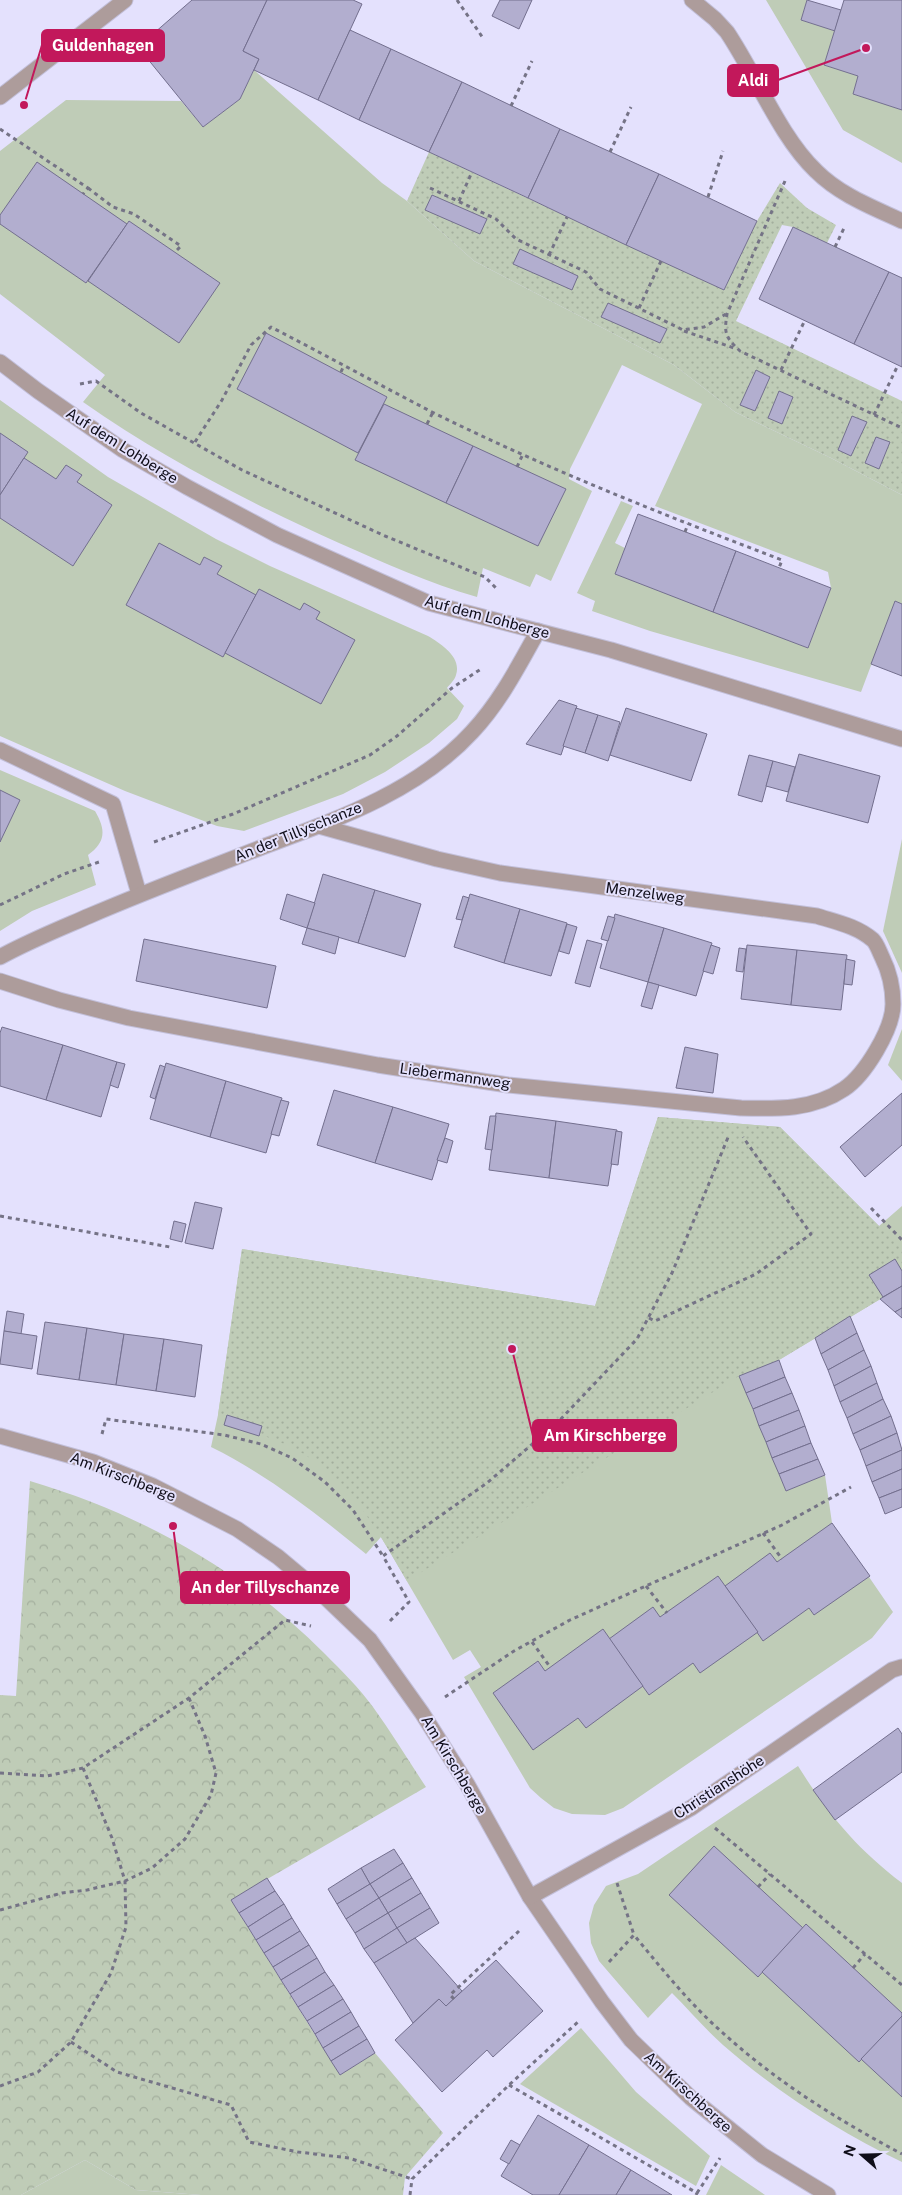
<svg xmlns="http://www.w3.org/2000/svg" width="902" height="2195" viewBox="0 0 902 2195" font-family="'Public Sans',sans-serif">
<style>
.grass{fill:#bfccb7}
.forest{fill:url(#forest-crowns)}
.park{fill:url(#park-dots)}
.building{fill:#b2aecf;stroke:#736f8e}
.lines{fill:none;stroke-linecap:round;stroke-linejoin:round}
.minor-casing{stroke:#c2bfd9;stroke-width:17}
.path{stroke:#757386;stroke-width:3;stroke-dasharray:4 4;stroke-linecap:butt}
.minor{stroke:#ad9c9b;stroke-width:15}
.labels{text-anchor:middle;stroke-width:4;stroke-linejoin:round;paint-order:stroke}
.street-label{font-size:15px;fill:#100e1a;stroke:#e4e1fd}
.leader{fill:none;stroke:#c2185b;stroke-width:2}
.callout-dot{fill:#c2185b;stroke:#e4e1fd;stroke-width:2}
.callout{fill:#c2185b;stroke:#c2185b;stroke-width:2}
.callout-label{font-size:16px;text-anchor:middle;font-weight:bold;fill:#fff}
</style>
<defs>
<pattern id="forest-crowns" width="20" height="18" patternUnits="userSpaceOnUse" patternTransform="scale(1.25)"><rect width="20" height="18" fill="#bfccb7"/><path d="M2 6a3 3 0 1 1 6 0M12 15a3 3 0 1 1 6 0" fill="none" stroke="#a3ae9d"/></pattern>
<pattern id="park-dots" width="8" height="8" patternUnits="userSpaceOnUse" patternTransform="scale(1.25)"><rect width="8" height="8" fill="#bfccb7"/><path d="M2 2h.1M6 6h.1" fill="none" stroke="#a3ae9d" stroke-width="1.8" stroke-linecap="round"/></pattern>
</defs>
<rect width="100%" height="100%" fill="#e4e1fd"/>
<g class="grass">
<polygon points="766,0 807,0 801,20 835,31 824,65 858,76 853,94 902,110 902,163 843,130"/>
<path d="M254 70 382 183 407 201 474 261 674 365 735 412 831 458 902 495V604L895 602 861 692 650 631 592 611 595 601 577 593 621 501 633 506 615 543 625 548 615 574 808 648 831 588 828 572 655 506 702 404 622 365 570 469 569 479 592 491 551 581 536 574 530 587 483 568 477 597C428 583 385 563 339 543 250 503 163 458 83 402L105 375 0 294V151L66 100 181 101 203 127 240 99Z"/>
<path d="M0 400 108 477 216 539 270 566 428 636C441 644 462 657 456 675 455 680 449 685 447 688L464 706 457 719 429 743 385 772 343 794 244 831 217 826 125 791 0 736Z"/>
<path d="M0 770 95 811C106 830 106 842 88 855L96 885 32 911 0 931Z"/>
<polygon points="902,839 902,973 883,931"/>
<polygon points="902,1029 902,1081 888,1065"/>
<path d="M658 1117 780 1127 879 1226 902 1206V1286L779 1360 746 1393 786 1491 825 1475 832 1523 893 1612 872 1638 623 1808 605 1815 572 1814 554 1808 541 1798 530 1788 464 1677 481 1667 470 1650 453 1660 381 1537 366 1554C317 1514 268 1475 211 1447L218 1415 242 1249 595 1306Z"/>
<path d="M798 1766C828 1814 857 1849 902 1883V2162C838 2131 777 2092 723 2045 705 2029 689 2010 672 1993L648 2018 599 1961 591 1943 589 1923 594 1905 606 1886 638 1874Z"/>
<polygon points="581,2028 636,2092 710,2156 696,2186 520,2084"/>
<polygon points="85,2160 136,2190 201,2195 21,2195"/>
<polygon points="721,2165 765,2195 706,2195"/>
</g>
<path class="forest" d="M30 1481C144 1515 241 1570 325 1654 342 1671 359 1688 373 1707 392 1733 408 1760 426 1787L231 1900 340 2075 375 2053 443 2133 405 2177 403 2195H201L136 2190 85 2160 21 2195H0V1695L16 1696Z"/>
<g class="park">
<polygon points="429,152 724,290 757,221 780,183 807,208 836,225 827,243 793,227 782,225 736,321 902,401 902,495 831,458 735,412 674,365 474,261 407,201"/>
<path d="M658 1117 780 1127 902 1249V1286L779 1360 739 1376 407 1581C379 1533 351 1482 302 1453 289 1445 274 1440 260 1434L262 1427 227 1415H218L242 1249 595 1306Z"/>
</g>
<g class="building">
<polygon points="192,0 267,0 243,51 259,59 240,99 203,127 138,47"/>
<polygon points="267,0 353,0 362,4 318,100 254,70 259,59 243,51"/>
<polygon points="500,0 532,0 519,29 492,16"/>
<polygon points="807,0 841,10 835,31 801,20"/>
<polygon points="844,0 902,0 902,110 853,94 858,76 824,65"/>
<polygon points="350,30 391,49 359,120 318,100"/>
<polygon points="391,49 462,82 429,152 359,120"/>
<polygon points="462,82 560,129 528,198 429,152"/>
<polygon points="560,129 659,174 626,245 528,198"/>
<polygon points="37,162 127,224 86,283 0,224 0,215"/>
<polygon points="659,174 757,221 724,290 626,245"/>
<polygon points="432,195 487,219 480,234 425,210"/>
<polygon points="129,221 220,283 179,343 88,281"/>
<polygon points="793,227 889,272 854,344 759,299"/>
<polygon points="520,249 578,276 572,290 513,264"/>
<polygon points="889,272 902,278 902,367 854,344"/>
<polygon points="608,303 667,329 660,343 601,317"/>
<polygon points="266,333 387,397 358,453 237,389"/>
<polygon points="756,370 770,377 755,411 740,405"/>
<polygon points="779,391 793,397 782,424 768,418"/>
<polygon points="384,404 473,446 446,503 355,460"/>
<polygon points="852,416 867,422 851,456 838,450"/>
<polygon points="0,433 28,452 0,495"/>
<polygon points="876,437 890,442 879,469 865,463"/>
<polygon points="473,446 566,489 538,546 446,503"/>
<polygon points="24,458 56,479 66,465 82,475 77,482 112,505 73,566 0,518 0,495"/>
<polygon points="638,514 736,551 713,612 615,574"/>
<polygon points="159,543 200,565 204,557 222,566 217,574 256,595 223,657 126,605"/>
<polygon points="736,551 831,588 808,648 713,612"/>
<polygon points="259,589 300,610 304,603 320,612 316,619 355,640 321,704 225,653"/>
<polygon points="895,601 902,604 902,676 871,664"/>
<polygon points="559,700 577,706 561,755 526,744"/>
<polygon points="576,708 598,715 585,753 563,746"/>
<polygon points="626,708 707,734 691,781 610,755"/>
<polygon points="598,715 620,722 608,761 585,753"/>
<polygon points="799,754 880,776 868,823 786,801"/>
<polygon points="749,755 773,761 762,802 738,795"/>
<polygon points="773,761 795,767 788,792 766,786"/>
<polygon points="0,790 20,800 0,842"/>
<polygon points="323,874 375,890 358,943 307,928"/>
<polygon points="375,890 421,904 405,957 358,943"/>
<polygon points="287,894 315,903 307,928 280,919"/>
<polygon points="470,894 520,909 504,963 454,947"/>
<polygon points="463,896 469,898 462,920 456,919"/>
<polygon points="520,909 567,923 551,976 504,963"/>
<polygon points="615,914 664,928 648,982 600,968"/>
<polygon points="608,916 615,918 608,941 601,939"/>
<polygon points="567,924 577,927 569,954 559,951"/>
<polygon points="307,928 339,937 335,954 302,944"/>
<polygon points="664,928 712,943 696,996 648,982"/>
<polygon points="144,939 276,966 267,1008 136,981"/>
<polygon points="587,940 602,944 590,987 575,983"/>
<polygon points="711,945 720,948 713,974 703,971"/>
<polygon points="747,945 797,950 791,1005 741,999"/>
<polygon points="739,948 746,949 743,972 736,971"/>
<polygon points="797,950 847,955 841,1010 791,1005"/>
<polygon points="846,959 855,961 852,985 844,984"/>
<polygon points="648,982 659,985 652,1009 641,1006"/>
<polygon points="2,1027 63,1045 46,1100 0,1086 0,1033"/>
<polygon points="63,1045 117,1062 101,1117 46,1100"/>
<polygon points="685,1047 718,1054 713,1093 676,1088"/>
<polygon points="117,1062 125,1064 118,1088 110,1085"/>
<polygon points="166,1063 226,1081 210,1137 150,1119"/>
<polygon points="160,1065 165,1067 155,1099 150,1097"/>
<polygon points="226,1081 282,1098 266,1153 210,1137"/>
<polygon points="334,1090 393,1107 375,1163 317,1145"/>
<polygon points="902,1093 902,1145 865,1177 840,1147"/>
<polygon points="281,1100 289,1102 279,1136 271,1134"/>
<polygon points="393,1107 449,1124 432,1180 375,1163"/>
<polygon points="496,1113 556,1121 549,1178 489,1170"/>
<polygon points="490,1116 496,1116 492,1150 485,1149"/>
<polygon points="556,1121 617,1130 608,1186 549,1178"/>
<polygon points="616,1131 622,1132 618,1165 611,1164"/>
<polygon points="445,1138 453,1141 447,1163 437,1160"/>
<polygon points="195,1202 222,1208 213,1249 185,1243"/>
<polygon points="174,1221 186,1224 182,1242 170,1239"/>
<polygon points="895,1259 902,1271 902,1286 883,1297 869,1275"/>
<polygon points="902,1286 902,1308 895,1312 880,1299"/>
<polygon points="902,1308 902,1318 895,1312"/>
<polygon points="7,1311 24,1314 21,1334 4,1331"/>
<polygon points="850,1316 857,1333 821,1354 815,1338"/>
<polygon points="45,1322 87,1328 79,1380 37,1374"/>
<polygon points="87,1328 124,1334 116,1385 79,1380"/>
<polygon points="4,1331 37,1336 32,1369 0,1364"/>
<polygon points="857,1333 864,1350 828,1370 821,1354"/>
<polygon points="124,1334 164,1339 156,1391 116,1385"/>
<polygon points="164,1339 202,1345 195,1397 156,1391"/>
<polygon points="864,1350 871,1366 834,1386 828,1370"/>
<polygon points="779,1360 785,1377 746,1393 739,1376"/>
<polygon points="871,1366 877,1383 840,1402 834,1386"/>
<polygon points="785,1377 792,1393 753,1409 746,1393"/>
<polygon points="877,1383 883,1399 847,1418 840,1402"/>
<polygon points="792,1393 799,1410 759,1426 753,1409"/>
<polygon points="883,1399 891,1416 853,1434 847,1418"/>
<polygon points="799,1410 805,1426 766,1442 759,1426"/>
<polygon points="227,1415 262,1426 259,1436 224,1425"/>
<polygon points="891,1416 897,1433 860,1450 853,1434"/>
<polygon points="805,1426 811,1443 772,1458 766,1442"/>
<polygon points="897,1433 902,1450 866,1466 860,1450"/>
<polygon points="811,1443 818,1459 779,1474 772,1458"/>
<polygon points="902,1450 902,1469 872,1482 866,1466"/>
<polygon points="818,1459 825,1475 786,1491 779,1474"/>
<polygon points="902,1469 902,1489 879,1498 872,1482"/>
<polygon points="902,1489 902,1507 885,1514 879,1498"/>
<polygon points="832,1523 870,1576 814,1615 809,1608 763,1641 725,1586 770,1553 777,1562"/>
<polygon points="718,1576 758,1632 700,1673 693,1663 649,1695 609,1639 653,1607 660,1617"/>
<polygon points="603,1629 643,1686 586,1728 578,1718 533,1750 493,1693 538,1661 545,1671"/>
<polygon points="898,1728 902,1734 902,1772 835,1820 813,1790"/>
<polygon points="714,1846 803,1928 758,1977 669,1895"/>
<polygon points="394,1849 403,1863 370,1884 361,1868"/>
<polygon points="403,1863 412,1878 379,1898 370,1884"/>
<polygon points="361,1868 370,1884 337,1904 328,1889"/>
<polygon points="267,1878 275,1891 239,1913 231,1900"/>
<polygon points="412,1878 421,1893 388,1913 379,1898"/>
<polygon points="370,1884 379,1898 346,1919 337,1904"/>
<polygon points="275,1891 284,1904 248,1927 239,1913"/>
<polygon points="421,1893 430,1908 397,1928 388,1913"/>
<polygon points="379,1898 388,1913 355,1933 346,1919"/>
<polygon points="284,1904 292,1918 256,1940 248,1927"/>
<polygon points="430,1908 439,1923 407,1943 397,1928"/>
<polygon points="388,1913 397,1928 364,1949 355,1933"/>
<polygon points="292,1918 300,1931 264,1953 256,1940"/>
<polygon points="806,1924 902,2013 902,2016 859,2062 762,1972"/>
<polygon points="397,1928 407,1943 374,1963 364,1949"/>
<polygon points="300,1931 309,1945 273,1967 264,1953"/>
<polygon points="415,1938 462,1991 446,2006 439,1999 413,2023 374,1963"/>
<polygon points="309,1945 317,1958 281,1980 273,1967"/>
<polygon points="317,1958 325,1972 290,1994 281,1980"/>
<polygon points="496,1960 543,2011 493,2057 487,2050 442,2092 395,2040 439,1999 446,2006"/>
<polygon points="325,1972 334,1985 298,2007 290,1994"/>
<polygon points="334,1985 343,1999 307,2021 298,2007"/>
<polygon points="343,1999 351,2012 315,2034 307,2021"/>
<polygon points="351,2012 359,2026 323,2048 315,2034"/>
<polygon points="902,2016 902,2097 861,2059"/>
<polygon points="359,2026 367,2039 331,2061 323,2048"/>
<polygon points="367,2039 375,2053 340,2075 331,2061"/>
<polygon points="538,2115 589,2145 559,2195 533,2195 501,2176"/>
<polygon points="511,2140 520,2145 509,2164 500,2159"/>
<polygon points="589,2145 631,2170 616,2195 559,2195"/>
<polygon points="631,2170 672,2195 616,2195"/>
</g>
<g class="lines">
<defs>
<g id="minor">
<path d="M692 0 715 19 727 32C756 75 780 137 816 171 840 195 872 207 902 221"/>
<polyline points="0,97 125,0"/>
<polyline points="0,362 38,391 123,450 187,487 277,535 429,603 611,650 902,739"/>
<polyline points="0,750 113,804 139,894"/>
<path d="M0 957C29 941 59 929 89 916 147 891 206 869 265 846 338 819 418 791 472 732 500 702 518 667 538 631"/>
<path d="M0 981 59 1000 129 1018 378 1065 508 1085 741 1108C778 1109 813 1110 844 1089 865 1075 893 1029 893 1004 893 988 889 971 882 957 879 951 877 944 873 940 857 926 836 922 817 916L500 873 437 859 319 826"/>
<polyline points="0,1436 93,1462 153,1486 237,1529 278,1557 321,1593 370,1640 422,1713 467,1784 530,1897 602,2002 631,2040 691,2098 762,2155 828,2195"/>
<polyline points="530,1897 691,1808 892,1670 902,1667"/>
</g>
</defs>
<use href="#minor" class="minor-casing"/>
<g class="path">
<polyline points="457,0 483,38"/>
<polyline points="511,106 532,61"/>
<polyline points="0,129 88,188 83,194"/>
<polyline points="610,152 631,107"/>
<path d="M785 181 727 314C724 333 725 337 740 351L902 428"/>
<polyline points="88,188 113,207 134,214 181,246 175,252"/>
<polyline points="430,188 496,219 516,239 586,272 600,289 683,330 704,327 726,314"/>
<polyline points="708,197 723,151"/>
<polyline points="459,201 472,172"/>
<polyline points="835,247 845,226"/>
<polyline points="549,255 567,217"/>
<polyline points="639,308 661,261"/>
<polyline points="684,331 737,349"/>
<polyline points="781,370 805,320"/>
<polyline points="341,372 344,365"/>
<polyline points="80,384 96,381 141,413 242,470 385,536 485,577 498,590"/>
<polyline points="874,415 898,365"/>
<polyline points="427,424 433,412"/>
<path d="M195 442 222 400 251 345 271 327C325 355 378 384 432 412 545 468 664 515 782 560L779 568"/>
<polyline points="517,467 523,454"/>
<polyline points="685,532 688,524"/>
<polyline points="154,842 233,814 370,755 397,736 452,688 481,669"/>
<polyline points="0,905 64,874 99,862"/>
<polyline points="871,1208 902,1240"/>
<polyline points="0,1216 170,1247"/>
<polyline points="649,1318 655,1321 756,1274 811,1234 743,1137"/>
<polyline points="102,1434 106,1419 224,1435 261,1444 292,1458 325,1482 353,1510 383,1556"/>
<polyline points="763,1533 782,1559"/>
<polyline points="646,1586 667,1613"/>
<polyline points="390,1621 409,1602 383,1556 487,1483 558,1422 637,1339 672,1273 729,1135"/>
<polyline points="532,1642 550,1667"/>
<polyline points="445,1697 514,1651 570,1620 782,1525 851,1487"/>
<polyline points="0,1773 47,1776 83,1768 189,1698 285,1620 311,1626"/>
<polyline points="715,1828 902,1985"/>
<polyline points="617,1883 634,1935"/>
<polyline points="758,1887 770,1874"/>
<polyline points="0,1910 62,1893 87,1890 125,1881 152,1868 185,1839 211,1795 216,1773 205,1736 189,1698"/>
<path d="M609 1962 634 1935C662 1969 690 2004 723 2033 777 2082 838 2120 902 2154"/>
<polyline points="853,1968 865,1954"/>
<polyline points="454,1999 450,1995 519,1931"/>
<polyline points="71,2042 117,2072 231,2105 249,2142 298,2152 349,2158 412,2179"/>
<polyline points="509,2085 697,2193 696,2195"/>
<polyline points="0,2086 38,2072 71,2042 111,1973 126,1927 125,1881 112,1838 83,1768"/>
<polyline points="697,2193 720,2158"/>
<polyline points="410,2195 412,2179 509,2085 579,2021"/>
</g>
<use href="#minor" class="minor"/>
</g>
<g class="labels">
<g class="street-label">
<text transform="translate(122 446) rotate(32)" y="5">Auf dem Lohberge</text>
<text transform="translate(487 617) rotate(15)" y="5">Auf dem Lohberge</text>
<text transform="translate(298 832) rotate(-22)" y="5">An der Tillyschanze</text>
<text transform="translate(645 893) rotate(8)" y="5">Menzelweg</text>
<text transform="translate(455 1076) rotate(8)" y="5">Liebermannweg</text>
<text transform="translate(123 1477) rotate(21)" y="5">Am Kirschberge</text>
<text transform="translate(454 1765) rotate(59)" y="5">Am Kirschberge</text>
<text transform="translate(719 1787) rotate(-33)" y="5">Christianshöhe</text>
<text transform="translate(688 2092) rotate(42)" y="5">Am Kirschberge</text>
</g>
</g>
<path class="leader" d="M24 105L42 45M866 48L778 80M512 1349L533 1436M173 1526L181 1587"/>
<g class="callout-dot">
<circle cx="24" cy="105" r="5"/>
<circle cx="866" cy="48" r="5"/>
<circle cx="512" cy="1349" r="5"/>
<circle cx="173" cy="1526" r="5"/>
</g>
<g class="callout">
<rect x="42" y="30" width="122" height="31" rx="5"/>
<rect x="728" y="65" width="50" height="31" rx="5"/>
<rect x="533" y="1420" width="143" height="31" rx="5"/>
<rect x="181" y="1572" width="168" height="31" rx="5"/>
</g>
<g class="callout-label">
<text x="103" y="51">Guldenhagen</text>
<text x="753" y="86">Aldi</text>
<text x="605" y="1441">Am Kirschberge</text>
<text x="265" y="1593">An der Tillyschanze</text>
</g>
<g transform="translate(862 2155) rotate(290)" stroke="#e4e1fd" stroke-width="4" paint-order="stroke">
<path d="M0-4L9 19L0 12L-9 19Z" fill="#100e1a"/>
<text y="-8" font-size="14" font-weight="bold" text-anchor="middle" fill="#100e1a">N</text>
</g>
</svg>
